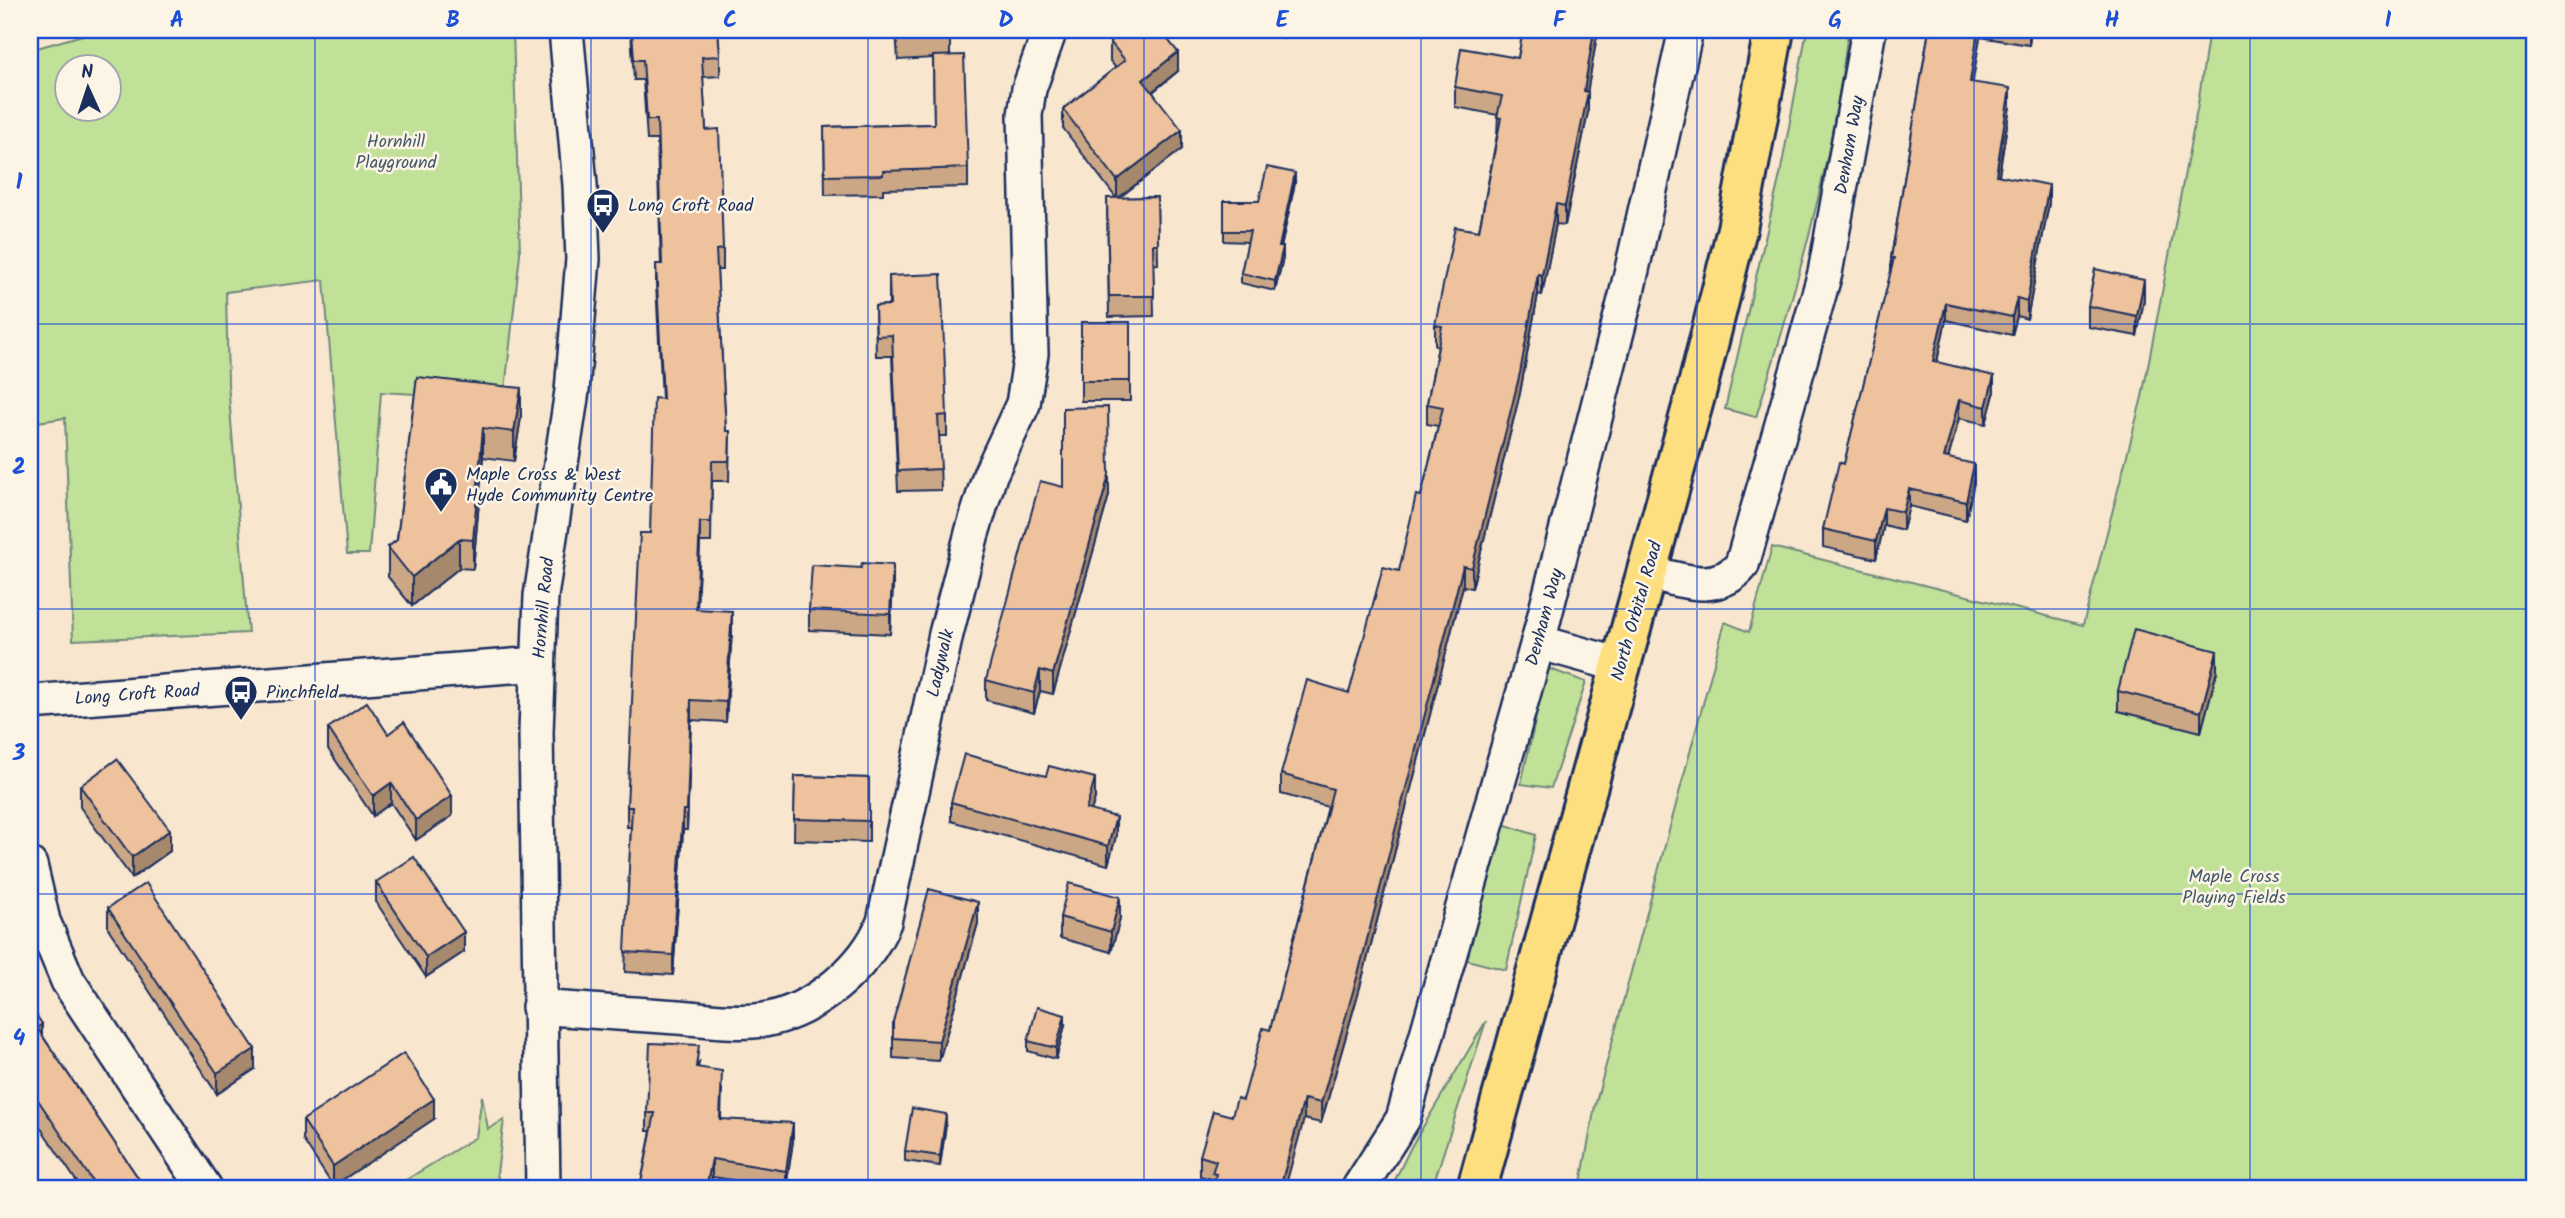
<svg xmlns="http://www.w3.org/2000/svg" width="2565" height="1218" viewBox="0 0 2565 1218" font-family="Kalam,sans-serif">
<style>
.green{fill:#c1e098;stroke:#6e887b;stroke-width:2;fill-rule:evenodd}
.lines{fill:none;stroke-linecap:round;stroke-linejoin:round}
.street-casing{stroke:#1b2f5e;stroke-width:38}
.primary-casing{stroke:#1b2f5e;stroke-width:44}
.street{stroke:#fcf5e5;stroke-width:33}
.primary{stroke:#fedf80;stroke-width:38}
.wall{fill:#cca786;stroke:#1b2f5e;stroke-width:2}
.shaded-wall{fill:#a6886d;stroke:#1b2f5e;stroke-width:2}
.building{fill:#edc29c;stroke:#1b2f5e;stroke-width:2}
.grid{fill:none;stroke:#1d4ed8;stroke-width:2;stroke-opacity:0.55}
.labels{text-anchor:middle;stroke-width:5;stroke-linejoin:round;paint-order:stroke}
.park-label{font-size:18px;fill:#445b6c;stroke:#fcf5e5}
.street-label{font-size:18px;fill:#1b2f5e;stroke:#fcf5e5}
.poi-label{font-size:18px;fill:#1b2f5e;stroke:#fcf5e5;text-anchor:start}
.neatline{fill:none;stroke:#1d4ed8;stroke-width:2.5}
.grid-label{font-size:23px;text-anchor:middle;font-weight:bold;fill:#1d4ed8}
</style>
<rect width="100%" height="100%" fill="#f8e6cf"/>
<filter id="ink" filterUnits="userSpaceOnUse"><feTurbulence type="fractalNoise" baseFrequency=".0143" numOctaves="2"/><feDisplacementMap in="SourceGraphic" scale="14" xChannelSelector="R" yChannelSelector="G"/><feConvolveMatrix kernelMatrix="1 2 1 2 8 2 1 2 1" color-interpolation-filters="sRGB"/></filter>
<g filter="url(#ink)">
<g class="green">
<path d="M100 30H513L520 254 504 399 381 392 369 554H347L324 280 226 292 228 383 248 633 73 640 65 418 30 423V50ZM66 66H108V108H66Z"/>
<path d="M1807 30H1848C1833 163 1796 290 1756 417L1725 409 1780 175Z"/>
<polygon points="2209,30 2535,30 2535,1188 1580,1188 1595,1106 1725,622 1749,632 1772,547 2083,625 2142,397 2198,104"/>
<polygon points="1547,668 1586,682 1551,788 1521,784"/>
<polygon points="1500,823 1536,835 1506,970 1467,960"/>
<polygon points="1486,1021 1432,1188 1391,1188 1411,1147"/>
<polygon points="482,1096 488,1129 504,1120 497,1173 500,1188 393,1188 476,1137"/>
</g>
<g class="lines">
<defs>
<g id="street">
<path d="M1648 572C1681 580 1717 595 1742 565L1825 273 1869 30"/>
<polyline points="1538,642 1620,665"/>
<polyline points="30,702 538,664"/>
<polyline points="30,865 43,921 68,981 205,1188"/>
<path d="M539 1007C585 1011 632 1014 678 1017 706 1019 736 1024 764 1020 815 1011 865 968 884 922L946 634 972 533 990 475 1023 404 1031 354 1025 115 1029 89 1050 30"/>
<polyline points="543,1188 536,732 541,596 572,391 583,259 580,185 566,30"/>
<polyline points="1359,1188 1403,1119 1538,642 1626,296 1686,30"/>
</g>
<polyline id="primary" points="1477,1188 1697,389 1737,229 1774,30"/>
</defs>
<use href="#street" class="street-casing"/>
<use href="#primary" class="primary-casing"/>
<use href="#street" class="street"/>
<use href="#primary" class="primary"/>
</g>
<g class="wall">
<polygon points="631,30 718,30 720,56 720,76 703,77 706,130 723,249 723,270 717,270 726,431 730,431 729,481 712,481 711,542 700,542 697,609 732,631 726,722 691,720 687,830 683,830 673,975 625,972 631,827 627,827 627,807 662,399 656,284 656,264 661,264 657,140 647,140 643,80 634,80"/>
<polygon points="896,30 950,30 950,55 968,168 968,187 883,189 883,194 825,195 824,127 934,124 933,58 898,60"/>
<polygon points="1250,30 1287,30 1285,38"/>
<polygon points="1523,30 1598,30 1587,92 1588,112 1565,225 1556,224 1542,295 1538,294 1520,393 1472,588 1463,586 1360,987 1321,1123 1304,1119 1212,1188 1212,1179 1200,1176 1200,1156 1243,1100 1270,1030 1328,807 1281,794 1281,774 1349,693 1399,571 1421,496 1438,426 1427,424 1427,404 1438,346 1435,345 1435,325 1479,231 1497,135 1498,115 1455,107 1455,87 1518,58"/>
<polygon points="1929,30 2031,30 2029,45 1980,37 1972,82 2010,106 1999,175 2049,203 2027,319 2017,316 2012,335 1946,320 1937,362 1994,394 1986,424 1959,418 1948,458 1974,482 1966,520 1909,506 1903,530 1884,525 1876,559 1823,547 1823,529 1844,464 1891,272 1891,258"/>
<polygon points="1110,42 1178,71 1153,92 1182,149 1119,198 1157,197 1158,264 1153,265 1154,316 1109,317 1107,198 1116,198 1063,128 1063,109 1116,68 1110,61"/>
<polygon points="1295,183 1281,247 1283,258 1275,291 1241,283 1241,273 1248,242 1224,241 1224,201 1259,201"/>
<polygon points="889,276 947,415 947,436 939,436 941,490 898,491 892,356 876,356 875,306 889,305"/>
<polygon points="2144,300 2137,336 2088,327 2088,306"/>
<rect x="1081" y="322" width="49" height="79"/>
<polygon points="417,377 521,417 514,461 483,457 473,569 459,568 412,606 388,577 388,547 397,540"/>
<polygon points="1063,487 1109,495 1053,694 1040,691 1034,713 986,700 986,680"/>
<polygon points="861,568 893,585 890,634 809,630 809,610"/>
<polygon points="2217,671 2201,732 2118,711 2118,691"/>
<polygon points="328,728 388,734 452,816 416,840 391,803 373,816 328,749"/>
<polygon points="795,776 869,778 869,842 794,840"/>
<polygon points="80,786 170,851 132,878 80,807"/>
<polygon points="1095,798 1091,810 1116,836 1108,865 951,821 951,802"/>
<polygon points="376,882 464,952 426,977 376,902"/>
<polygon points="108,908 255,1069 217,1094 108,928"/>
<polygon points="1060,917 1120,918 1111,952 1060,938"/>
<polygon points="978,923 939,1061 893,1058 893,1022"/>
<polygon points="30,1005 42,1035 145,1188 81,1188 30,1112"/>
<polygon points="1065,1025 1056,1059 1028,1051 1028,1041"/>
<polygon points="699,1063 698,1067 722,1089 721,1119 793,1141 786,1188 712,1177 710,1188 640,1188 651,1131 647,1131 647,1113"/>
<polygon points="434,1119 333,1186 303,1140 303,1120"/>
<polygon points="946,1124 940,1166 905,1161 905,1151"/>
</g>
<g class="shaded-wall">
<polygon points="1594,30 1598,30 1584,111 1588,92 1588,112 1565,225 1565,206"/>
<polygon points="1978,30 1980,30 1980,37 1970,100 1970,82"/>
<polygon points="2029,30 2031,30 2029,45"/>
<polygon points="1178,52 1178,71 1143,99 1143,80"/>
<polygon points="2010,88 2010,106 1996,193 1996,175"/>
<polygon points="1182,130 1182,149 1117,199 1117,180"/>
<polygon points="1295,173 1295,183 1279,257 1279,247"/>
<polygon points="2049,185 2049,203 2027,319 2027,301"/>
<polygon points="1556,204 1556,224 1542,295 1542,275"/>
<polygon points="1283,247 1283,258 1275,291 1275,281"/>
<polygon points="1538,274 1538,294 1520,393 1472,588 1472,568"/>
<polygon points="2144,280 2144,300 2137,336 2137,316"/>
<polygon points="2017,298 2017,316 2012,335 2012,317"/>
<polygon points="1946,303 1946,320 1933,379 1933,361"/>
<polygon points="1994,376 1994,394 1986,424 1986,407"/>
<polygon points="521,388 521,417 514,461 514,432"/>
<polygon points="1959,400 1959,418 1944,475 1944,457"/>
<polygon points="483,428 483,457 473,569 473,540"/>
<polygon points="1974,464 1974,482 1966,520 1966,502"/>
<polygon points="1109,475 1109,495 1053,694 1053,674"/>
<polygon points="1909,489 1909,506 1903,530 1903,512"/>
<polygon points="1884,508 1884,525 1876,559 1876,541"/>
<polygon points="700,522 700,542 696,629 696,609"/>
<polygon points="459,539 459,568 412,606 412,577"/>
<polygon points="893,565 893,585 890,634 890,614"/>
<polygon points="1463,566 1463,586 1360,987 1321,1123 1321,1103"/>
<polygon points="732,611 732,631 726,722 726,702"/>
<polygon points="2217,651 2217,671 2201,732 2201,712"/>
<polygon points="1040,670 1040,691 1034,713 1034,693"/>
<polygon points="691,700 691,720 687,830 687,810"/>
<polygon points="1095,778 1095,798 1086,828 1086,809"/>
<polygon points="391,783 391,803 373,816 373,796"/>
<polygon points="452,796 452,816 416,840 416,820"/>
<polygon points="683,810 683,830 673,975 673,955"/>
<polygon points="1116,817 1116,836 1108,865 1108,846"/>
<polygon points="170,830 170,851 132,878 132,857"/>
<polygon points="1120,897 1120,918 1111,952 1111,932"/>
<polygon points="978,902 978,923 939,1061 939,1041"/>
<polygon points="464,932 464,952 426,977 426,957"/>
<polygon points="1065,1015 1065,1025 1056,1059 1056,1048"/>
<polygon points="42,1024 42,1048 37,1028"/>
<polygon points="255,1049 255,1069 217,1094 217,1073"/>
<polygon points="434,1099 434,1119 333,1186 333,1166"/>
<polygon points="1304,1099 1304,1119 1285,1188 1280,1188"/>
<polygon points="946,1114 946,1124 940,1166 940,1156"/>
<polygon points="793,1123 793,1141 786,1188 786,1171"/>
<polygon points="712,1159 712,1177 710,1188 706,1188"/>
</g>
<g class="building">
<polygon points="632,30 718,30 720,56 702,57 706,130 719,129 723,249 716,250 726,431 730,431 729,461 712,461 711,522 700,522 696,609 732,611 726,702 691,700 687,810 683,810 673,955 625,952 632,807 627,807 640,533 650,533 654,398 663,399 656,264 662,264 657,120 647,120 643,60 634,60"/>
<polygon points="897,30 950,30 950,37 898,40"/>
<polygon points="1125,30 1160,30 1178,52 1143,80 1182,130 1117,180 1063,109 1125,60 1110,42"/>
<polygon points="1523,30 1594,30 1584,91 1588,92 1565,206 1556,204 1542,275 1538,274 1520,373 1472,568 1463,566 1360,967 1321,1103 1304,1099 1280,1188 1212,1188 1216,1174 1212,1173 1216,1161 1200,1156 1213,1111 1232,1116 1237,1098 1243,1100 1263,1028 1270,1030 1333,789 1281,774 1307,680 1349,693 1383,567 1399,571 1416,495 1421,496 1443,407 1427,404 1442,326 1435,325 1455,227 1479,231 1501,118 1497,117 1502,96 1455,87 1461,48 1518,58"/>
<polygon points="1929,30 1978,30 1970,82 2010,88 1996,175 2049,185 2027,301 2017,298 2012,317 1946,303 1933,361 1994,376 1986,407 1959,400 1944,457 1974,464 1966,502 1909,489 1903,512 1884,508 1876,541 1823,529 1839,462 1844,464 1894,258 1891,258"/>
<polygon points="964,55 968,168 883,171 883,175 825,176 824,127 934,124 933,56"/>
<polygon points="1267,167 1295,173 1279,247 1283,247 1275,281 1241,273 1250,231 1224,231 1224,201 1259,201"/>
<polygon points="1157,197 1158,244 1153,244 1154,296 1109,296 1107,198"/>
<polygon points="2095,269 2144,280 2137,316 2088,306"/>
<polygon points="941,274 947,415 938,416 941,469 898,471 892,335 876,336 875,306 890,305 889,276"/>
<rect x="1081" y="322" width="49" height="59"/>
<polygon points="417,377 521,388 514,432 483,428 473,540 459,539 412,577 388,547 397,540"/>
<polygon points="1108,407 1109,475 1053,674 1040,670 1034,693 986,680 1040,481 1063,487 1063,408"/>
<polygon points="862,563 893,565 890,614 809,610 812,565 861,568"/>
<polygon points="2134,629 2217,651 2201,712 2118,691"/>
<polygon points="367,702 388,734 404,722 452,796 416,820 391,783 373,796 328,728"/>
<polygon points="964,754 1046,776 1049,766 1095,778 1086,809 1116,817 1108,846 951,802"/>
<polygon points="117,759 170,830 132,857 80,786"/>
<polygon points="795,776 869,778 869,821 794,819"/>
<polygon points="414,857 464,932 426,957 376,882"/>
<polygon points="146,883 255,1049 217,1073 108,908"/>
<polygon points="1069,883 1120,897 1111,932 1060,917"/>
<polygon points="929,889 978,902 939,1041 893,1038 893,1022"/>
<polygon points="30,1005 42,1024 37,1028 145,1188 97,1188 30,1088"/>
<polygon points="1037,1007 1065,1015 1056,1048 1028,1041"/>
<polygon points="650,1043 699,1045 696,1067 722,1071 720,1119 793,1123 786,1171 712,1159 706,1188 640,1188 655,1113 647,1113"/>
<polygon points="404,1053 434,1099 333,1166 303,1120"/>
<polygon points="912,1108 946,1114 940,1156 905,1151"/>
</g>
</g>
<path class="grid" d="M315 30V1188M591 30V1188M868 30V1188M1144 30V1188M1421 30V1188M1697 30V1188M1974 30V1188M2250 30V1188M30 324H2535M30 609H2535M30 894H2535"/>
<defs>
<symbol id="bus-pin" viewBox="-11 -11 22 30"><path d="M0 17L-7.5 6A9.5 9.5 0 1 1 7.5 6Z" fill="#1b2f5e" stroke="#fcf5e5"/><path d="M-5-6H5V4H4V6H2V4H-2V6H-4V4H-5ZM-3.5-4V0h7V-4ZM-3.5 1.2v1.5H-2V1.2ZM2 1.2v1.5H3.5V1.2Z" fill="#fff"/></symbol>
<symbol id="civic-pin" viewBox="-11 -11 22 30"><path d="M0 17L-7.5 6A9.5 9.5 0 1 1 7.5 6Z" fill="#1b2f5e" stroke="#fcf5e5"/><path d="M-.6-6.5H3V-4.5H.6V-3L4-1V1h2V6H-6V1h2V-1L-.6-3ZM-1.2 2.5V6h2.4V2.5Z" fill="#fff"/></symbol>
</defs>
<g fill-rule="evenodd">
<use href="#bus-pin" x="584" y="186" width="38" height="52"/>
<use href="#civic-pin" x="422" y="465" width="38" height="52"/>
<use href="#bus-pin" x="222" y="673" width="38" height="52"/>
</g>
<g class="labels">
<g class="park-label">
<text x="396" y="147">Hornhill<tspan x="396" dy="21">Playground</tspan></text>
<text x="2234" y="882">Maple Cross<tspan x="2234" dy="21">Playing Fields</tspan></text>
</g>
<g class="street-label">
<text transform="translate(1849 145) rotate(-80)" y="6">Denham Way</text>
<text transform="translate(543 608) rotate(-85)" y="6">Hornhill Road</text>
<text transform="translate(1636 611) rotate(-74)" y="6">North Orbital Road</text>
<text transform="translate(1544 617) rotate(-75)" y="6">Denham Way</text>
<text transform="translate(940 663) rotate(-77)" y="6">Ladywalk</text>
<text transform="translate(137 694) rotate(-4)" y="6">Long Croft Road</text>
</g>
<g class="poi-label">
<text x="628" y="211">Long Croft Road</text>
<text x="466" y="480">Maple Cross &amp; West<tspan x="466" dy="21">Hyde Community Centre</tspan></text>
<text x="266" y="698">Pinchfield</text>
</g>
</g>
<rect width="2565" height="1218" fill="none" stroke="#fcf5e5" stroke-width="77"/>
<g transform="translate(88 88) rotate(357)"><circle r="33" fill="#fcf5e5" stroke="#a2a6af" stroke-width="2"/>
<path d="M0-5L12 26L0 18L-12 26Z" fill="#1b2f5e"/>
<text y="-10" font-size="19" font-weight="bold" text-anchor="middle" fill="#1b2f5e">N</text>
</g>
<rect x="38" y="38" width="2488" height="1142" class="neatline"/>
<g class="grid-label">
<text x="177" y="27">A</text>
<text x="453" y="27">B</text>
<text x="730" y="27">C</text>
<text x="1006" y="27">D</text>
<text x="1282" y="27">E</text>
<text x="1559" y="27">F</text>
<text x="1835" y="27">G</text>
<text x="2112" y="27">H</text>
<text x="2388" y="27">I</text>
<text x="19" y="189">1</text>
<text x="19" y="474">2</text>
<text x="19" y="760">3</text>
<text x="19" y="1045">4</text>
</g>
</svg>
